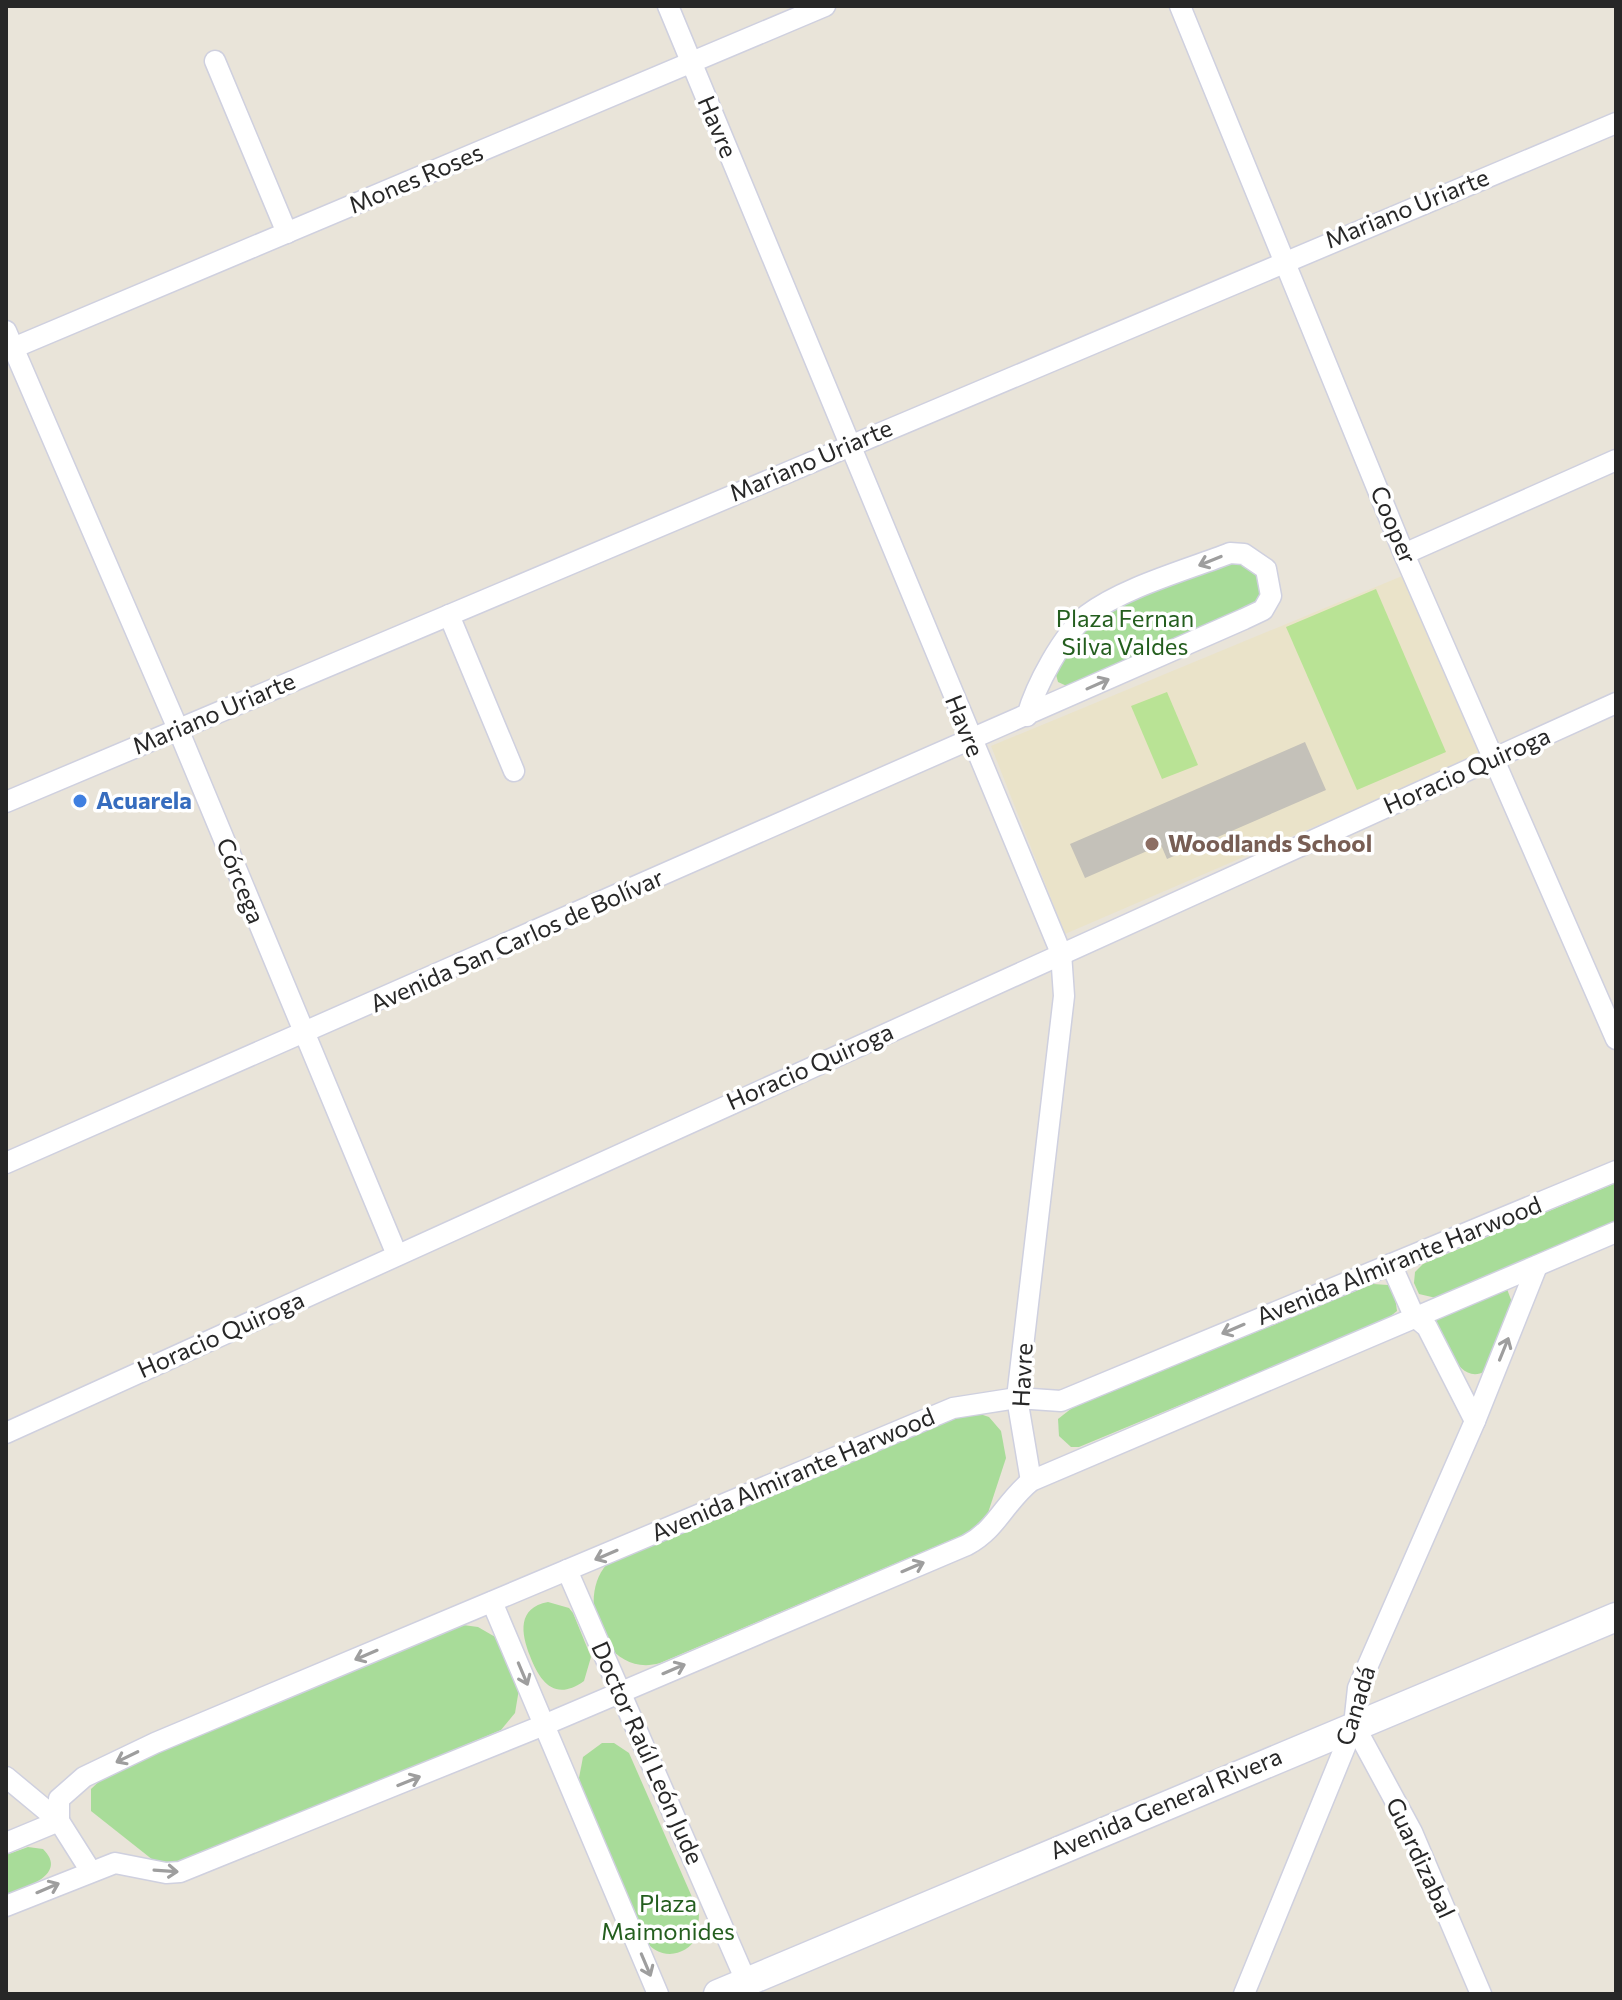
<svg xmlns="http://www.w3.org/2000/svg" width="1622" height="2000" viewBox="0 0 1622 2000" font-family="Commissioner,sans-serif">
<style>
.education{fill:#eae3c9}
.green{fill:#a8dc99}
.pitch{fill:#b9e395}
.building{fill:#c4c1b9}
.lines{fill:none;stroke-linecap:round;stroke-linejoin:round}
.street-casing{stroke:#cfd0df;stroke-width:23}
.secondary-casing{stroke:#cfd0df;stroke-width:31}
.street{stroke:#fff;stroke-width:20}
.secondary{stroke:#fff;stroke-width:28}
.oneway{stroke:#9e9e9e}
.shop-dot{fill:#3f7fe0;stroke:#fff;stroke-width:3}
.education-dot{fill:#8d6e63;stroke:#fff;stroke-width:3}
.labels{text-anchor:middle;stroke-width:7;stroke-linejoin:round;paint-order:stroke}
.street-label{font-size:24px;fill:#272727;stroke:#fff}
.park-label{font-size:24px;fill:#245e1e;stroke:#fff}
.shop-label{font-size:24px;font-weight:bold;fill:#366cbe;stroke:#fff;text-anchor:start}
.education-label{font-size:24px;font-weight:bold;fill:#785e54;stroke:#fff;text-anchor:start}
</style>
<rect width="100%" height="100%" fill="#e9e4d9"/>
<polygon class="education" points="1407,574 1483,754 1065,934 991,746"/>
<g class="green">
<polygon points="1231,557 1252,560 1265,590 1257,603 1069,687 1058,682 1055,671 1084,627 1099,615"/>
<polygon points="1616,1183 1616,1223 1436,1298 1419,1294 1414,1283 1415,1272 1423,1264"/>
<polygon points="1373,1284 1388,1285 1394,1290 1397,1311 1387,1319 1079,1447 1071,1447 1059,1436 1058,1419 1072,1408"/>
<path d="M1507 1289 1513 1305 1485 1371C1460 1387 1443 1339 1433 1322L1435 1318Z"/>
<path d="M977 1413 989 1417 1001 1431 1006 1458 986 1519 972 1531 660 1663C606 1679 574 1601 607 1564L944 1421Z"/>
<path d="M548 1602 569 1608 573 1613 591 1657 584 1681C555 1702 540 1682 530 1656 521 1633 517 1608 548 1602Z"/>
<polygon points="463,1625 478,1627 497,1638 519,1689 515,1713 501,1730 181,1863 158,1864 91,1811 91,1789 107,1774"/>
<path d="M602 1743H614L629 1753 699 1913 698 1936C684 1959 658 1960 643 1938L583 1792 579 1778 583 1757Z"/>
<path d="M28 1847 43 1849C69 1875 25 1887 6 1896V1855Z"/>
</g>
<g class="pitch">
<polygon points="1376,589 1446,752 1357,790 1286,627"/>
<polygon points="1167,692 1198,765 1162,779 1131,706"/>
</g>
<polygon class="building" points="1305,742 1326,790 1167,859 1161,845 1085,878 1070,844"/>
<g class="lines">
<defs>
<g id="street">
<polyline points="668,6 1061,953 1064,996 1017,1398 1031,1481"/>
<polyline points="1180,6 1404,554 1616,1039"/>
<polyline points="215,61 287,233"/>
<polyline points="6,331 178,729 397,1255"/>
<polyline points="6,351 825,6"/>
<polyline points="1404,554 1616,460"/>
<polyline points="449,615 514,771"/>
<polyline points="6,802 1616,123"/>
<path d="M6 1163 1244 619 1263 610 1271 596 1266 569 1244 554 1230 553C1187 570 1124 587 1087 615 1062 636 1036 685 1027 716"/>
<polyline points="1391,1264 1414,1316 1427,1327 1475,1421"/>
<polyline points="6,1433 1616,703"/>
<polyline points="567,1570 746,1981"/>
<polyline points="492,1602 658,1994"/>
<polyline points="1354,1725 1412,1832 1481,1994"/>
<polyline points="6,1777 59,1821 90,1870"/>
<polyline points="6,1843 59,1821 59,1799 84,1777 155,1743 953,1408 1017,1398 1061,1401 1616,1171"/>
<path d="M6 1906 115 1863 166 1873 180 1872 544 1725 967 1545C997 1529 1004 1503 1031 1481L1616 1232"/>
<polyline points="1244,1994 1354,1725 1358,1688 1475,1421 1537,1266"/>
</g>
<polyline id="secondary" points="718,1994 1616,1617"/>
</defs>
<use href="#street" class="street-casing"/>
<use href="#secondary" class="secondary-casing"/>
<use href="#street" class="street"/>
<use href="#secondary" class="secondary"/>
</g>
<defs><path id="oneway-shaft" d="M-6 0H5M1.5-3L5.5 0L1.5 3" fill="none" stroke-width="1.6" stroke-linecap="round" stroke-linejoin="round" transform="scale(2)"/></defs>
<g class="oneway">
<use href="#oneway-shaft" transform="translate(1210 561) rotate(158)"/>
<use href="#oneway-shaft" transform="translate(1098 684) rotate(-24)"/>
<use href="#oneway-shaft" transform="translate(1233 1329) rotate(157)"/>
<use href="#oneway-shaft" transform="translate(1504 1349) rotate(-68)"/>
<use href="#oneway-shaft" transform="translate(606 1555) rotate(157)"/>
<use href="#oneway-shaft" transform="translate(913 1567) rotate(-23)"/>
<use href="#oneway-shaft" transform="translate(366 1655) rotate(157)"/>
<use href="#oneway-shaft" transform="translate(674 1669) rotate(-23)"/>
<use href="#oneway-shaft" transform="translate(523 1674) rotate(67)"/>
<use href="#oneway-shaft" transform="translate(127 1757) rotate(154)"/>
<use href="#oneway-shaft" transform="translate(409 1781) rotate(-22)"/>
<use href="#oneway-shaft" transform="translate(166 1871) rotate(4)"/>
<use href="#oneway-shaft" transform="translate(48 1888) rotate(-23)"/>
<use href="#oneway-shaft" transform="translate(646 1965) rotate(67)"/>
</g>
<circle class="shop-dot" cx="80" cy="801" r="8"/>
<circle class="education-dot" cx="1152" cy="844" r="8"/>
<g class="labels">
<g class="street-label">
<text transform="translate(717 127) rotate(67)" y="8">Havre</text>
<text transform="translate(416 179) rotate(-23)" y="8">Mones Roses</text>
<text transform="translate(1407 209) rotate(-22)" y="8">Mariano Uriarte</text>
<text transform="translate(811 461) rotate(-23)" y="8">Mariano Uriarte</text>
<text transform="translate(1393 525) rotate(67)" y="8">Cooper</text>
<text transform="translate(214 714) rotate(-23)" y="8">Mariano Uriarte</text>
<text transform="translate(964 726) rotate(68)" y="8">Havre</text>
<text transform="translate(1467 771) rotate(-24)" y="8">Horacio Quiroga</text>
<text transform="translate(240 881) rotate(68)" y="8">Córcega</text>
<text transform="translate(517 941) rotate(-24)" y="8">Avenida San Carlos de Bolívar</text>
<text transform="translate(810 1067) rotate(-24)" y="8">Horacio Quiroga</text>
<text transform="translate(1399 1261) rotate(-22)" y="8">Avenida Almirante Harwood</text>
<text transform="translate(221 1335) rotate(-24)" y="8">Horacio Quiroga</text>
<text transform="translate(1023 1375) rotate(-87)" y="8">Havre</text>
<text transform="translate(793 1475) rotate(-23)" y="8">Avenida Almirante Harwood</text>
<text transform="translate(1356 1706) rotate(-73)" y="8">Canadá</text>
<text transform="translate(647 1753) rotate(66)" y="8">Doctor Raúl León Jude</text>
<text transform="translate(1166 1804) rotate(-23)" y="8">Avenida General Rivera</text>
<text transform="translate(1420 1858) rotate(65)" y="8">Guardizabal</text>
</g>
<g class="park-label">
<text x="1125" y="627">Plaza Fernan<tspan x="1125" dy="28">Silva Valdes</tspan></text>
<text x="668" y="1912">Plaza<tspan x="668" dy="28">Maimonides</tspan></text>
</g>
<g class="shop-label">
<text x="96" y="809">Acuarela</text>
</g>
<g class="education-label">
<text x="1168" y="852">Woodlands School</text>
</g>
</g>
<rect width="1622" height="2000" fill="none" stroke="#272727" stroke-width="16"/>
</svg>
